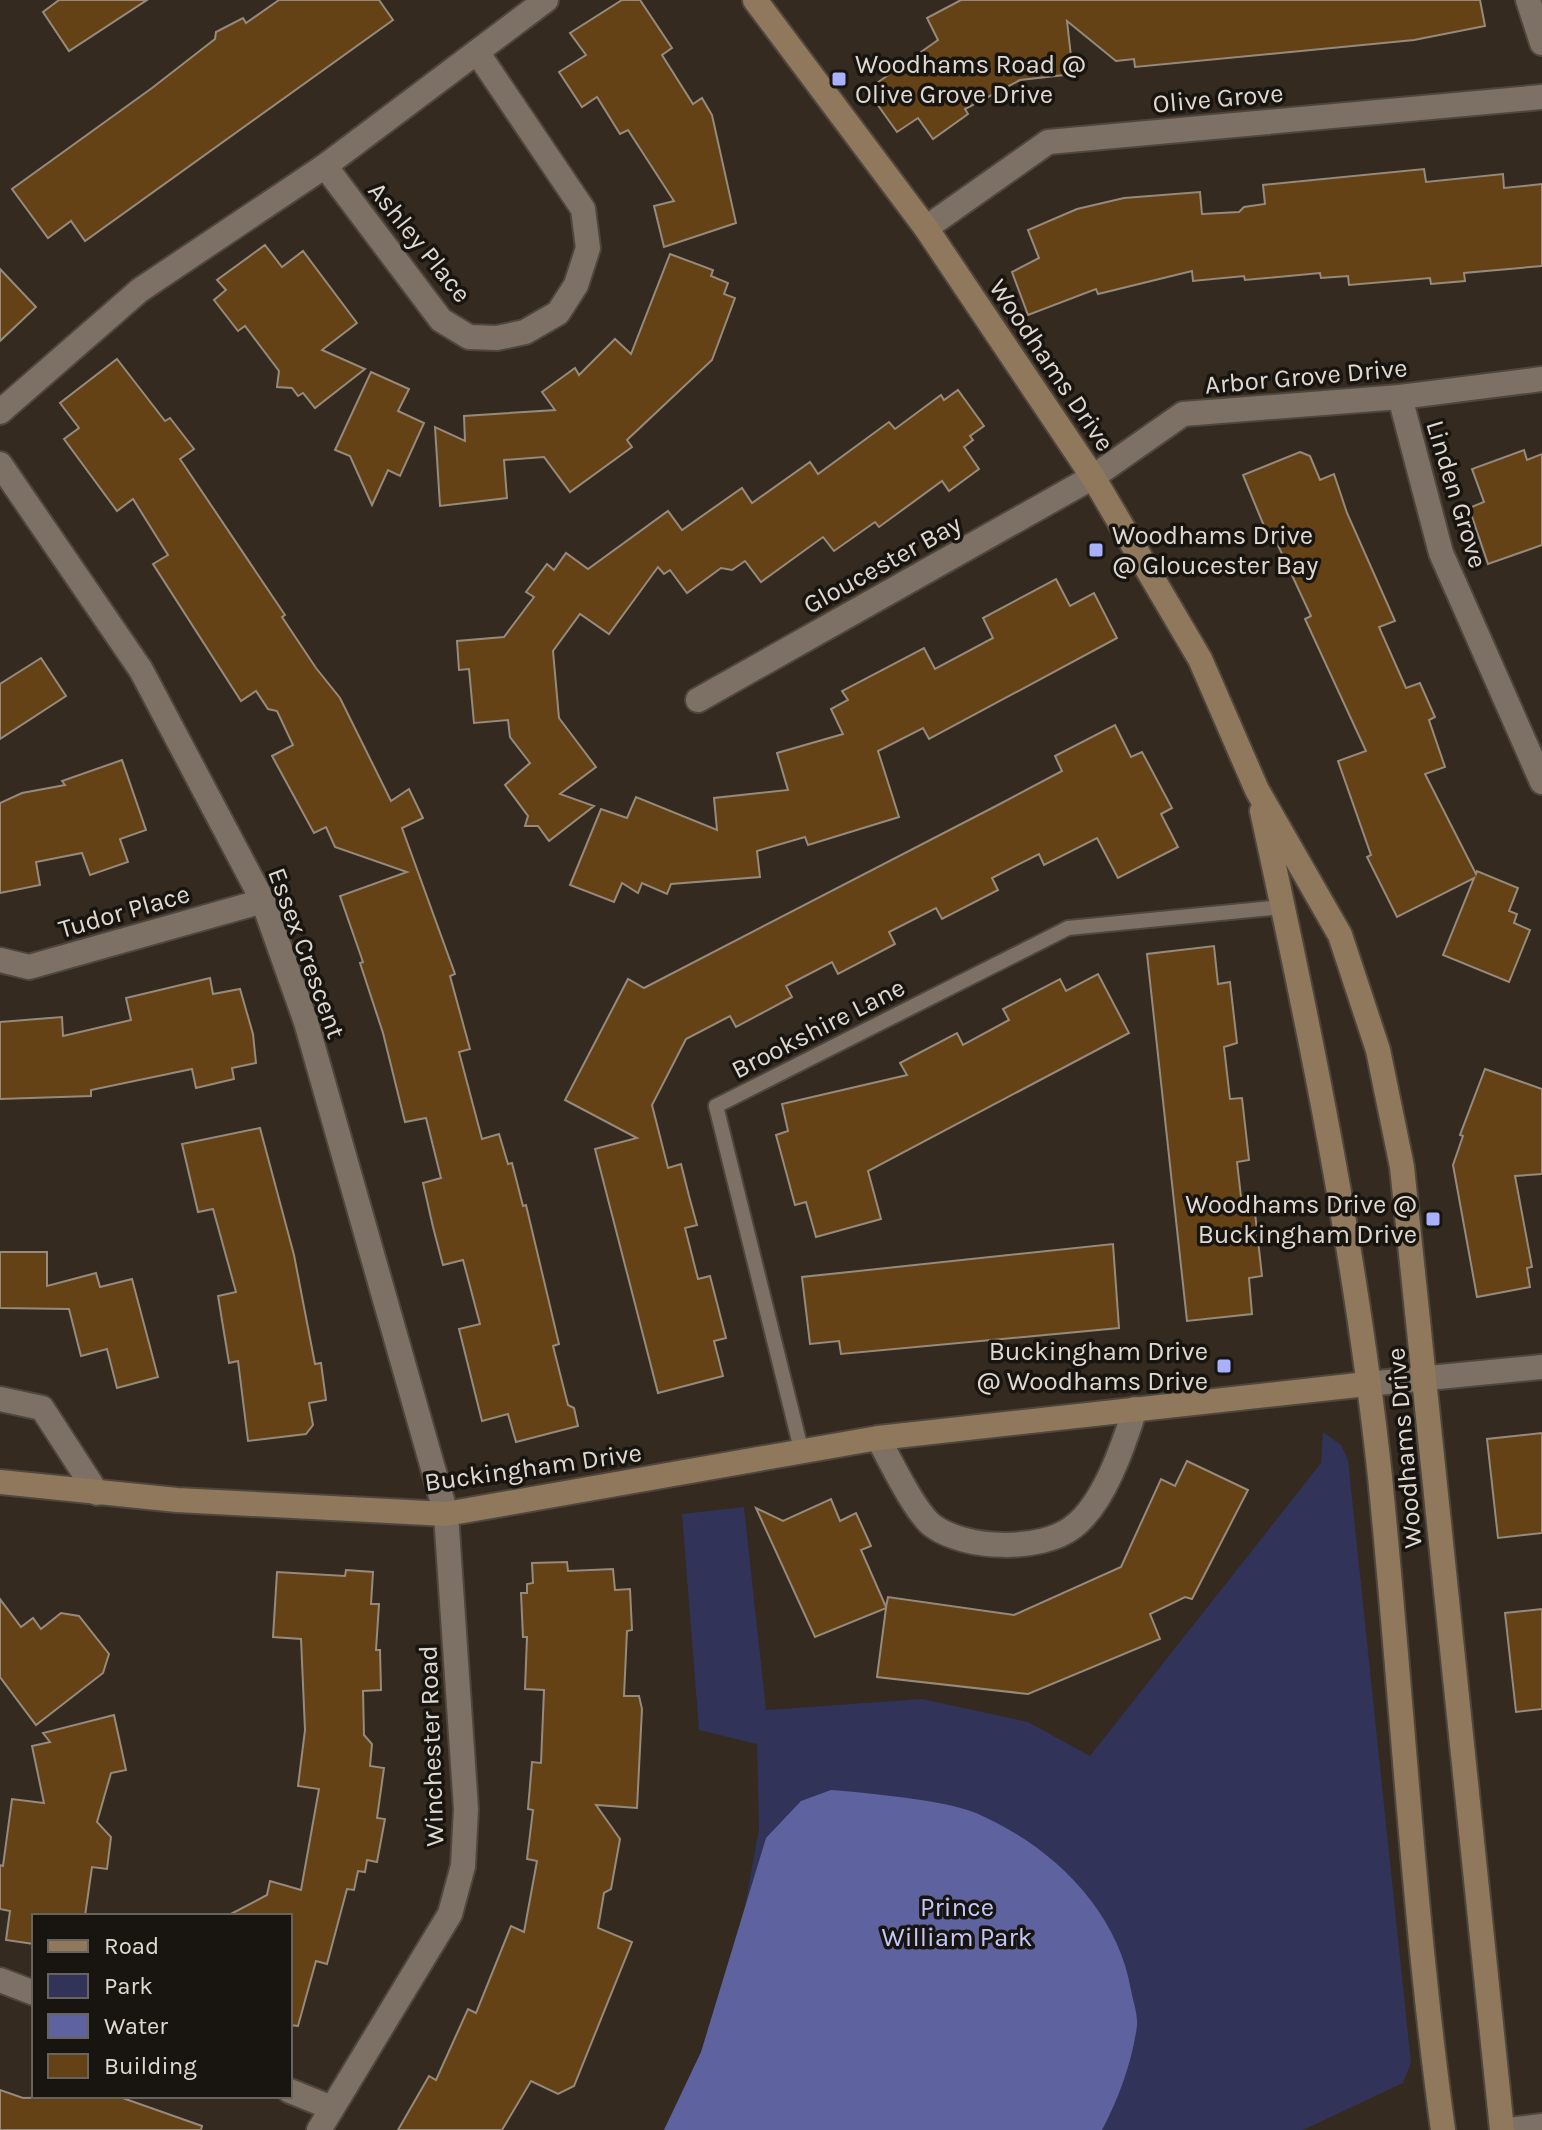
<svg xmlns="http://www.w3.org/2000/svg" width="1542" height="2130" viewBox="0 0 1542 2130" font-family="Karla,sans-serif">
<style>
.green{fill:#313358}
.water{fill:#5e629e}
.building{fill:#644215;stroke:#968a7d;stroke-width:2}
.lines{fill:none;stroke-linecap:round;stroke-linejoin:round}
.lane-casing{stroke:#4f463d;stroke-width:18}
.street-casing{stroke:#4f463d;stroke-width:28}
.secondary-casing{stroke:#4f463d;stroke-width:28}
.lane{stroke:#7c7164;stroke-width:14}
.street{stroke:#7c7164;stroke-width:24}
.secondary{stroke:#90785c;stroke-width:24}
.poi-dot{fill:#a9b0fc;stroke:#18140f;stroke-width:3}
.labels{text-anchor:middle;stroke-width:7;stroke-linejoin:round;paint-order:stroke}
.poi-label{font-size:26px;fill:#e0d9d2;stroke:#18140f;text-anchor:start}
.street-label{font-size:26px;fill:#e0d9d2;stroke:#18140f}
.park-label{font-size:26px;fill:#c2c8fd;stroke:#18140f}
</style>
<rect width="100%" height="100%" fill="#342a1f"/>
<polygon class="green" points="1323,1432 1341,1445 1348,1460 1411,2063 1403,2083 1303,2130 664,2130 701,2052 742,1923 759,1829 757,1744 699,1730 682,1514 744,1507 766,1710 922,1699 1028,1722 1090,1756 1321,1463"/>
<path class="water" d="M831 1790C867 1793 945 1800 976 1813 1050 1845 1117 1908 1131 1990 1133 2001 1138 2015 1137 2026 1132 2062 1119 2098 1102 2130H664L701 2052 766 1838 801 1801Z"/>
<g class="building">
<polygon points="59,0 147,0 69,51 43,12"/>
<polygon points="279,0 379,0 393,20 85,241 71,221 48,238 12,189 152,88 215,39 216,32 243,18 246,23"/>
<polygon points="622,0 640,0 672,48 662,55 693,104 702,98 712,115 736,223 664,247 654,206 674,201 628,130 620,134 597,97 582,107 559,72 586,55 570,33"/>
<polygon points="961,0 1480,0 1485,26 1414,40 1135,67 1134,59 1116,61 1067,21 1073,74 1020,80 965,109 968,114 933,139 918,118 897,132 867,90 938,40 927,18"/>
<polygon points="1424,169 1426,182 1503,174 1504,188 1542,184 1542,266 1464,273 1465,281 1431,284 1430,278 1349,285 1348,276 1321,278 1320,273 1245,280 1244,276 1193,281 1192,271 1098,294 1096,289 1028,315 1012,272 1039,258 1028,230 1077,209 1124,198 1200,192 1202,214 1239,212 1244,207 1265,204 1263,185"/>
<polygon points="265,245 282,267 303,251 357,323 322,350 365,369 315,408 303,393 298,396 292,388 277,387 279,371 245,326 238,331 214,300 226,290 217,280"/>
<polygon points="670,254 713,270 711,276 728,283 724,294 735,298 712,360 627,440 632,447 570,492 544,457 504,460 507,498 440,506 435,427 465,441 464,416 555,410 542,392 575,368 579,375 615,339 631,354"/>
<polygon points="0,269 36,307 0,341"/>
<polygon points="117,359 165,421 170,418 194,449 180,459 285,615 282,617 316,668 340,698 391,801 409,789 423,818 402,828 455,974 450,976 470,1049 459,1052 482,1139 499,1134 508,1164 512,1163 523,1206 526,1205 559,1344 553,1346 568,1405 574,1408 578,1426 516,1442 508,1414 482,1421 459,1329 480,1324 463,1260 443,1265 433,1227 423,1183 441,1178 426,1118 405,1122 383,1033 360,963 363,962 340,896 407,872 335,847 326,827 314,833 272,756 293,745 277,711 268,709 256,691 241,701 153,564 168,555 133,499 117,511 64,439 79,428 60,403"/>
<polygon points="371,372 409,389 398,411 424,423 400,476 388,470 372,505 350,456 335,450"/>
<polygon points="958,390 984,426 970,436 973,440 964,447 979,469 949,491 942,481 879,527 875,522 834,551 823,537 761,582 745,561 732,570 721,568 687,593 670,570 664,574 658,567 609,634 580,614 553,651 559,718 596,767 560,794 594,806 549,841 538,826 525,826 528,816 505,785 530,763 510,737 508,720 474,723 469,669 459,670 457,641 504,637 534,597 526,592 547,564 554,570 566,553 588,569 668,511 682,530 742,488 752,503 810,462 818,474 889,422 895,429 941,395 944,400"/>
<polygon points="1524,450 1527,460 1542,454 1542,545 1488,564 1469,508 1484,502 1472,469"/>
<polygon points="1300,452 1310,456 1320,480 1334,474 1347,513 1395,621 1379,627 1406,688 1420,683 1435,717 1429,720 1445,767 1425,774 1476,874 1477,871 1518,888 1509,911 1517,914 1514,923 1530,930 1509,982 1443,955 1474,878 1397,917 1367,857 1371,855 1338,761 1366,751 1305,619 1311,616 1276,541 1271,543 1243,475"/>
<polygon points="1056,579 1070,606 1094,593 1117,638 929,739 923,728 878,751 899,817 808,845 805,837 757,851 760,877 671,884 667,894 642,883 638,893 622,883 614,902 570,885 601,809 627,818 636,797 717,830 714,798 788,790 777,753 843,734 831,709 848,700 842,691 924,648 935,669 993,638 983,618"/>
<polygon points="41,658 66,696 0,739 0,684"/>
<polygon points="1115,725 1131,757 1142,752 1172,808 1161,814 1178,847 1118,878 1097,838 1044,865 1039,854 992,878 998,890 942,919 936,908 889,932 895,944 838,974 832,962 786,986 792,997 736,1027 730,1016 686,1039 652,1105 668,1168 681,1164 689,1196 697,1225 685,1228 698,1279 710,1276 726,1338 714,1341 723,1376 658,1393 595,1149 637,1138 565,1100 628,979 644,988 996,806 1062,771 1055,756"/>
<polygon points="122,760 146,830 120,839 128,862 90,875 82,853 36,862 40,885 0,893 0,803 22,793 65,785 62,781"/>
<polygon points="1214,946 1218,984 1230,982 1237,1043 1224,1047 1230,1099 1242,1098 1249,1160 1237,1162 1243,1214 1255,1213 1262,1276 1249,1278 1252,1314 1187,1321 1147,954"/>
<polygon points="1098,974 1129,1033 868,1171 881,1219 816,1237 806,1202 795,1205 776,1135 788,1131 782,1104 907,1075 900,1063 957,1033 963,1045 1009,1020 1003,1009 1060,979 1066,991"/>
<polygon points="210,978 213,994 240,989 253,1034 256,1063 232,1068 234,1079 196,1088 192,1069 91,1090 91,1096 0,1099 0,1022 62,1017 63,1036 131,1020 126,998"/>
<polygon points="1485,1069 1542,1089 1542,1174 1515,1176 1532,1267 1527,1268 1530,1287 1477,1297 1453,1165 1463,1136 1460,1135"/>
<polygon points="260,1128 294,1255 315,1364 321,1363 326,1400 309,1403 313,1425 306,1434 248,1441 238,1361 229,1363 218,1296 236,1292 213,1209 198,1212 182,1144"/>
<polygon points="1113,1244 1119,1328 841,1354 839,1341 810,1344 802,1277"/>
<polygon points="0,1252 47,1252 47,1286 96,1273 100,1287 132,1279 158,1377 117,1388 107,1349 81,1356 69,1309 0,1308"/>
<polygon points="1542,1433 1542,1533 1498,1538 1487,1439"/>
<polygon points="1187,1461 1248,1490 1192,1599 1185,1597 1150,1614 1160,1639 1028,1694 877,1677 886,1608 815,1637 756,1508 783,1521 831,1499 840,1521 856,1513 871,1546 861,1550 886,1607 888,1597 1014,1615 1121,1567 1161,1479 1175,1486"/>
<polygon points="567,1562 568,1571 613,1569 615,1590 630,1589 632,1630 627,1631 624,1696 639,1696 642,1709 637,1808 596,1805 620,1839 611,1889 604,1893 598,1928 632,1942 574,2086 558,2094 531,2081 502,2130 398,2130 429,2076 436,2080 468,2009 476,2013 511,1926 524,1932 537,1861 527,1859 533,1810 528,1809 532,1762 541,1763 544,1690 525,1689 527,1637 523,1637 521,1593 527,1593 527,1584 533,1583 532,1563"/>
<polygon points="346,1570 373,1572 371,1604 379,1604 376,1650 380,1650 381,1690 363,1691 364,1735 372,1744 370,1766 384,1768 377,1818 385,1819 377,1862 367,1860 365,1872 358,1871 354,1890 347,1889 327,1964 316,1961 298,2026 290,2025 290,1916 227,1916 267,1895 270,1881 301,1890 319,1789 298,1786 305,1730 301,1639 273,1637 277,1572 345,1576"/>
<polygon points="0,1599 21,1627 33,1618 41,1629 61,1613 79,1616 109,1654 103,1673 36,1725 0,1677"/>
<polygon points="1542,1609 1542,1709 1516,1712 1505,1613"/>
<polygon points="114,1715 126,1770 111,1773 97,1822 111,1837 107,1869 92,1867 85,1916 34,1916 34,1944 6,1940 10,1911 0,1909 0,1865 3,1866 12,1799 44,1803 32,1746 50,1742 43,1733"/>
<polygon points="0,2090 23,2098 117,2096 202,2126 201,2130 0,2130"/>
</g>
<g class="lines">
<defs>
<polyline id="lane" points="802,1453 716,1106 1068,928 1283,907"/>
<g id="street">
<polyline points="1528,0 1542,43"/>
<polyline points="325,166 441,320 469,337 497,338 525,332 558,313 576,285 588,248 583,209 477,52"/>
<polyline points="926,228 1048,142 1542,97"/>
<polyline points="1400,397 1441,553 1542,782"/>
<polyline points="0,412 140,290 325,166 546,0"/>
<polyline points="0,464 141,670 263,901 306,1022 446,1514 466,1809 463,1866 450,1914 319,2130"/>
<polyline points="698,700 1093,477 1183,414 1400,397 1542,379"/>
<polyline points="0,960 29,967 263,901"/>
<polyline points="1367,1384 1542,1367"/>
<polyline points="0,1399 42,1408 97,1493"/>
<path d="M878 1438C890 1460 915 1513 933 1526 966 1550 1041 1552 1073 1527 1104 1504 1124 1444 1135 1409"/>
<polyline points="0,1980 34,1993"/>
<polyline points="290,2091 332,2108"/>
<polyline points="1509,2130 1542,2126"/>
</g>
<g id="secondary">
<polyline points="755,0 926,228 1093,477 1200,659 1257,790 1340,935 1378,1050 1402,1167 1502,2130"/>
<path d="M1262 811C1310 1030 1356 1254 1380 1477 1402 1695 1413 1913 1443 2130"/>
<polyline points="0,1482 177,1500 446,1514 878,1438 1367,1384"/>
</g>
</defs>
<use href="#lane" class="lane-casing"/>
<use href="#street" class="street-casing"/>
<use href="#secondary" class="secondary-casing"/>
<use href="#lane" class="lane"/>
<use href="#street" class="street"/>
<use href="#secondary" class="secondary"/>
</g>
<g class="poi-dot">
<rect x="831" y="71" width="16" height="16" rx="4"/>
<rect x="1088" y="542" width="16" height="16" rx="4"/>
<rect x="1425" y="1211" width="16" height="16" rx="4"/>
<rect x="1216" y="1358" width="16" height="16" rx="4"/>
</g>
<g class="labels">
<g class="poi-label">
<text x="855" y="73">Woodhams Road @<tspan x="855" dy="30">Olive Grove Drive</tspan></text>
<text x="1112" y="544">Woodhams Drive<tspan x="1112" dy="30">@ Gloucester Bay</tspan></text>
<text x="1417" y="1213" text-anchor="end">Woodhams Drive @<tspan x="1417" dy="30">Buckingham Drive</tspan></text>
<text x="1208" y="1360" text-anchor="end">Buckingham Drive<tspan x="1208" dy="30">@ Woodhams Drive</tspan></text>
</g>
<g class="street-label">
<text transform="translate(1218 98) rotate(-5)" y="9">Olive Grove</text>
<text transform="translate(420 242) rotate(51)" y="9">Ashley Place</text>
<text transform="translate(1052 365) rotate(56)" y="9">Woodhams Drive</text>
<text transform="translate(1306 376) rotate(-5)" y="9">Arbor Grove Drive</text>
<text transform="translate(1457 494) rotate(73)" y="9">Linden Grove</text>
<text transform="translate(882 564) rotate(-29)" y="9">Gloucester Bay</text>
<text transform="translate(124 911) rotate(-16)" y="9">Tudor Place</text>
<text transform="translate(307 953) rotate(70)" y="9">Essex Crescent</text>
<text transform="translate(818 1028) rotate(-27)" y="9">Brookshire Lane</text>
<text transform="translate(1404 1448) rotate(-95)" y="9">Woodhams Drive</text>
<text transform="translate(533 1467) rotate(-8)" y="9">Buckingham Drive</text>
<text transform="translate(431 1746) rotate(-92)" y="9">Winchester Road</text>
</g>
<g class="park-label">
<text x="957" y="1916">Prince<tspan x="957" dy="30">William Park</tspan></text>
</g>
</g>
<rect x="32" y="1914" width="260" height="184" fill="#18140f" stroke="#68635d" stroke-width="2"/>
<rect x="48" y="1940" width="40" height="12" fill="#90785c" stroke="#68635d" stroke-width="2"/>
<text x="104" y="1954" font-size="24" fill="#e0d9d2">Road</text>
<rect x="48" y="1974" width="40" height="24" fill="#313358" stroke="#68635d" stroke-width="2"/>
<text x="104" y="1994" font-size="24" fill="#e0d9d2">Park</text>
<rect x="48" y="2014" width="40" height="24" fill="#5e629e" stroke="#68635d" stroke-width="2"/>
<text x="104" y="2034" font-size="24" fill="#e0d9d2">Water</text>
<rect x="48" y="2054" width="40" height="24" fill="#644215" stroke="#68635d" stroke-width="2"/>
<text x="104" y="2074" font-size="24" fill="#e0d9d2">Building</text>
</svg>
